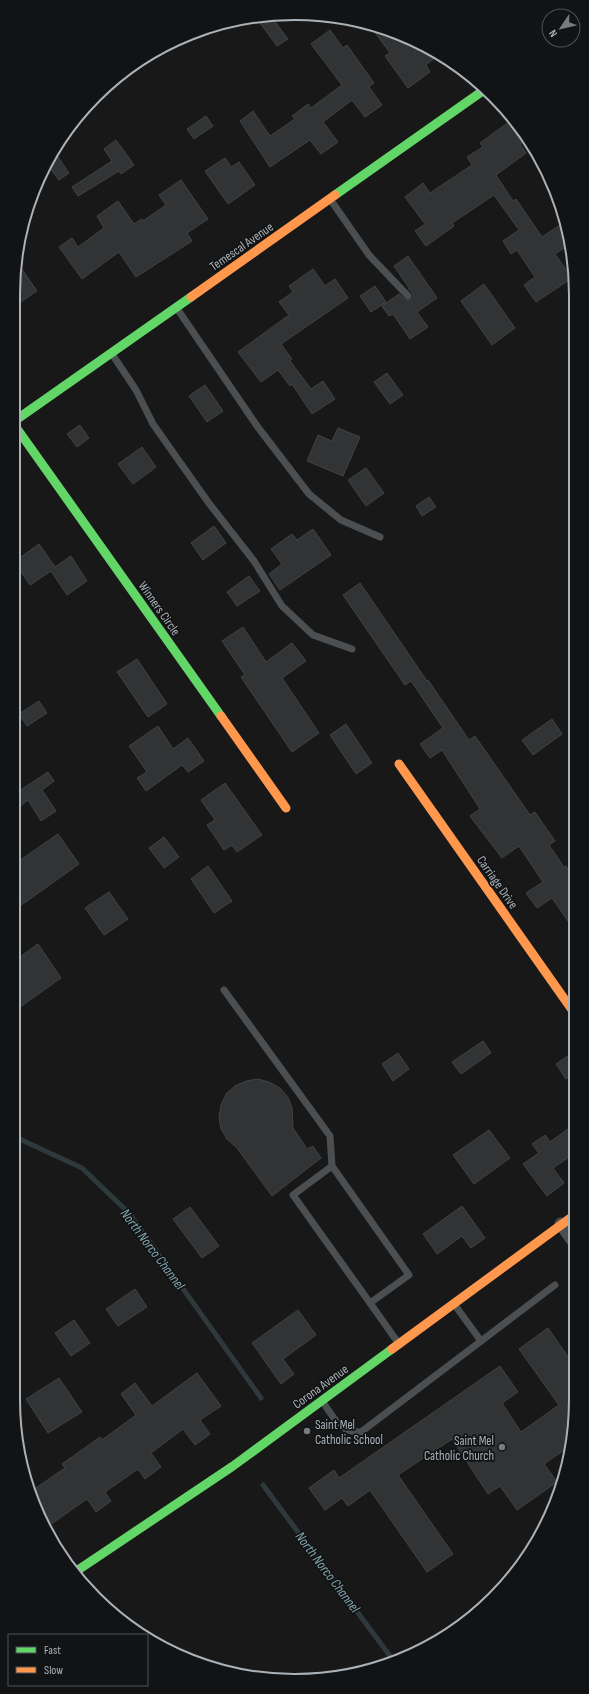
<svg xmlns="http://www.w3.org/2000/svg" width="589" height="1694" viewBox="0 0 589 1694" font-family="'Sofia Sans Condensed',sans-serif">
<style>
.lines{fill:none;stroke-linecap:round;stroke-linejoin:round}
.stream{stroke:#2e393b;stroke-width:5}
.building{fill:#323334;stroke:#404344}
.lane{stroke:#4c4f51;stroke-width:7}
.street{stroke:#4c4f51;stroke-width:13}
.fast{stroke:#63d668;stroke-width:9}
.slow{stroke:#ff974d;stroke-width:9}
.poi-dot{fill:#777c80;stroke:#121314;stroke-width:1.5}
.labels{text-anchor:middle;stroke-width:3.5;stroke-linejoin:round;paint-order:stroke}
.street-label{font-size:13px;fill:#aab2b8;stroke:#121314}
.poi-label{font-size:13px;fill:#aab2b8;stroke:#121314;text-anchor:start}
.water-label{font-size:14px;font-style:italic;fill:#83a8b1;stroke:#121314}
.rim{fill:none;stroke:#aab2b8;stroke-width:2}
</style>
<rect width="100%" height="100%" fill="#181818"/>
<g class="lines">
<g class="stream">
<polyline points="13,1136 82,1168 129,1213 261,1398"/>
<polyline points="263,1485 393,1660"/>
</g>
</g>
<g class="building">
<polygon points="270,15 288,39 277,46 255,16"/>
<polygon points="368,23 407,39 416,51 423,46 435,51 440,54 426,65 430,72 408,88 385,56 390,53"/>
<polygon points="330,30 343,48 347,45 374,83 369,87 382,105 365,117 352,100 323,122 338,142 321,154 310,140 270,167 240,121 253,111 270,136 295,119 292,116 308,104 311,108 342,85 311,44"/>
<polygon points="206,116 213,126 194,139 187,129"/>
<polygon points="513,119 527,140 520,144 526,153 496,175 513,201 516,199 542,237 563,223 570,244 555,254 572,278 536,302 524,285 535,277 517,250 511,254 503,241 519,230 494,195 452,223 454,226 426,246 415,231 425,224 405,197 423,183 430,193 472,165 467,157 483,147 480,143"/>
<polygon points="116,140 134,165 121,174 119,171 78,196 72,187 112,161 104,149"/>
<polygon points="54,151 69,173 59,180 46,163"/>
<polygon points="225,158 231,167 239,162 255,185 228,204 205,171"/>
<polygon points="181,180 208,219 187,233 192,241 136,277 119,252 82,279 59,247 72,238 78,247 104,228 97,216 118,201 134,224 142,219 143,221 166,205 159,195"/>
<polygon points="408,256 437,298 417,312 428,327 410,339 393,314 389,316 382,306 399,294 407,301 413,298 413,294 408,288 409,288 394,266"/>
<polygon points="17,262 37,291 13,307 13,294"/>
<polygon points="313,269 325,286 335,279 348,298 281,344 292,359 290,361 311,389 323,381 335,399 312,414 292,384 290,386 278,370 261,382 238,352 289,315 279,302 293,292 289,286"/>
<polygon points="484,284 515,328 492,345 461,301"/>
<polygon points="375,286 386,302 371,312 360,296"/>
<polygon points="387,373 403,395 390,404 374,382"/>
<polygon points="205,385 223,411 207,422 189,396"/>
<polygon points="80,425 89,438 77,447 67,434"/>
<polygon points="338,428 360,437 343,476 307,461 318,435 332,441"/>
<polygon points="142,447 156,467 133,484 118,464"/>
<polygon points="366,468 384,493 366,506 348,480"/>
<polygon points="429,497 436,507 422,516 416,506"/>
<polygon points="214,526 226,543 203,560 191,543"/>
<polygon points="313,529 331,555 280,590 269,574 282,564 271,549 292,534 297,540"/>
<polygon points="39,544 55,567 71,556 87,581 67,595 51,571 30,585 14,562"/>
<polygon points="249,576 260,591 237,606 227,592"/>
<polygon points="360,583 427,681 428,680 469,740 475,736 530,815 535,812 555,841 549,845 564,867 566,866 575,879 575,931 552,898 537,908 526,893 543,882 519,846 502,858 470,816 480,809 442,750 430,758 420,744 443,728 411,681 405,685 343,595"/>
<polygon points="243,627 266,662 292,643 306,661 282,678 319,733 292,752 241,677 245,675 222,641"/>
<polygon points="137,659 167,704 148,717 117,672"/>
<polygon points="39,701 47,713 27,726 19,714"/>
<polygon points="552,719 562,734 533,755 522,740"/>
<polygon points="346,724 372,763 356,774 330,735"/>
<polygon points="158,726 173,749 188,738 204,761 188,772 182,765 146,791 137,778 147,772 129,746"/>
<polygon points="48,772 54,781 42,790 56,811 41,821 28,800 13,812 13,795"/>
<polygon points="225,783 262,835 237,852 232,845 224,850 207,825 215,820 201,800"/>
<polygon points="58,834 79,864 13,911 13,865"/>
<polygon points="164,837 179,857 164,868 149,848"/>
<polygon points="208,866 232,901 214,913 191,879"/>
<polygon points="109,892 128,919 104,935 85,908"/>
<polygon points="38,944 61,978 13,1012 13,962"/>
<polygon points="483,1041 491,1053 461,1074 452,1062"/>
<polygon points="398,1053 409,1069 393,1081 382,1064"/>
<polygon points="569,1055 575,1065 575,1073 566,1079 556,1064"/>
<polygon points="258,1079 269,1082 280,1088 288,1097 292,1108 293,1128 307,1149 313,1146 321,1158 272,1196 237,1148 227,1139 221,1129 219,1117 221,1105 226,1094 235,1086 246,1081"/>
<polygon points="575,1124 575,1153 553,1168 564,1183 547,1196 523,1164 539,1153 532,1144 545,1135 550,1142"/>
<polygon points="489,1130 510,1158 474,1184 453,1155"/>
<polygon points="462,1206 485,1238 471,1248 462,1236 437,1254 423,1234"/>
<polygon points="190,1207 219,1246 202,1258 173,1219"/>
<polygon points="135,1289 147,1307 118,1326 106,1309"/>
<polygon points="298,1310 316,1335 283,1359 294,1374 281,1384 252,1343"/>
<polygon points="74,1320 90,1343 71,1356 55,1333"/>
<polygon points="548,1328 576,1368 576,1400 570,1446 544,1464 557,1482 517,1510 500,1486 488,1494 452,1439 398,1475 453,1554 427,1572 370,1490 348,1506 342,1498 325,1510 309,1488 334,1470 339,1478 500,1366 518,1392 502,1403 521,1432 559,1405 519,1349"/>
<polygon points="197,1373 221,1406 200,1420 210,1434 195,1445 183,1429 151,1453 161,1467 145,1479 138,1469 105,1492 111,1501 96,1512 87,1499 47,1527 34,1507 30,1492 65,1468 62,1464 100,1437 102,1440 136,1415 121,1394 135,1383 152,1406"/>
<polygon points="59,1378 82,1412 48,1433 26,1399"/>
</g>
<g class="lines">
<g class="lane">
<polyline points="330,199 369,255 408,296"/>
<polyline points="176,307 257,426 309,494 341,520 380,537"/>
<polyline points="112,354 136,390 153,424 208,502 254,561 282,606 313,635 352,649"/>
<polyline points="224,990 330,1136 332,1166 409,1275 370,1303 399,1344"/>
<polyline points="332,1166 293,1195 370,1303"/>
<polyline points="454,1304 481,1341"/>
<path d="M322 1401C334 1417 339 1433 361 1432L555 1285"/>
</g>
<polyline class="street" points="561,1224 576,1245"/>
<g class="fast">
<polyline points="335,195 484,90"/>
<polyline points="13,422 191,297"/>
<polyline points="13,423 221,716"/>
<polyline points="75,1572 233,1466 392,1349"/>
</g>
<g class="slow">
<polyline points="191,297 335,195"/>
<polyline points="221,716 286,808"/>
<polyline points="399,764 575,1014"/>
<polyline points="392,1349 576,1214"/>
</g>
</g>
<g class="poi-dot">
<circle cx="307" cy="1431" r="4"/>
<circle cx="502" cy="1447" r="4"/>
</g>
<g class="labels">
<g class="street-label">
<text transform="translate(241 246) rotate(-35)" y="5">Temescal Avenue</text>
<text transform="translate(160 608) rotate(55)" y="5">Winners Circle</text>
<text transform="translate(498 882) rotate(55)" y="5">Carriage Drive</text>
<text transform="translate(320 1386) rotate(-36)" y="5">Corona Avenue</text>
</g>
<g class="poi-label">
<text x="315" y="1429">Saint Mel<tspan x="315" dy="15">Catholic School</tspan></text>
<text x="494" y="1445" text-anchor="end">Saint Mel<tspan x="494" dy="15">Catholic Church</tspan></text>
</g>
<g class="water-label">
<text transform="translate(153 1249) rotate(53)" y="5">North Norco Channel</text>
<text transform="translate(328 1572) rotate(53)" y="5">North Norco Channel</text>
</g>
</g>
<path d="M0 0H589V1694H0ZM294 20H295A274 274 0 0 1 569 294V1400A274 274 0 0 1 295 1674H294A274 274 0 0 1 20 1400V294A274 274 0 0 1 294 20Z" fill="#121314" fill-rule="evenodd"/>
<path class="rim" d="M294 20H295A274 274 0 0 1 569 294V1400A274 274 0 0 1 295 1674H294A274 274 0 0 1 20 1400V294A274 274 0 0 1 294 20Z"/>
<rect x="8" y="1634" width="140" height="52" fill="#121314" stroke="#4f5356"/>
<rect x="16" y="1647" width="20" height="6" fill="#63d668" stroke="#4f5356"/>
<text x="44" y="1654" font-size="12" fill="#aab2b8">Fast</text>
<rect x="16" y="1667" width="20" height="6" fill="#ff974d" stroke="#4f5356"/>
<text x="44" y="1674" font-size="12" fill="#aab2b8">Slow</text>
<g transform="translate(561 28) rotate(235)"><circle r="19" fill="#121314" stroke="#4f5356"/>
<path d="M0-3L7 15L0 10L-7 15Z" fill="#777c80"/>
<text y="-6" font-size="11" font-weight="bold" text-anchor="middle" fill="#aab2b8">N</text>
</g>
</svg>
